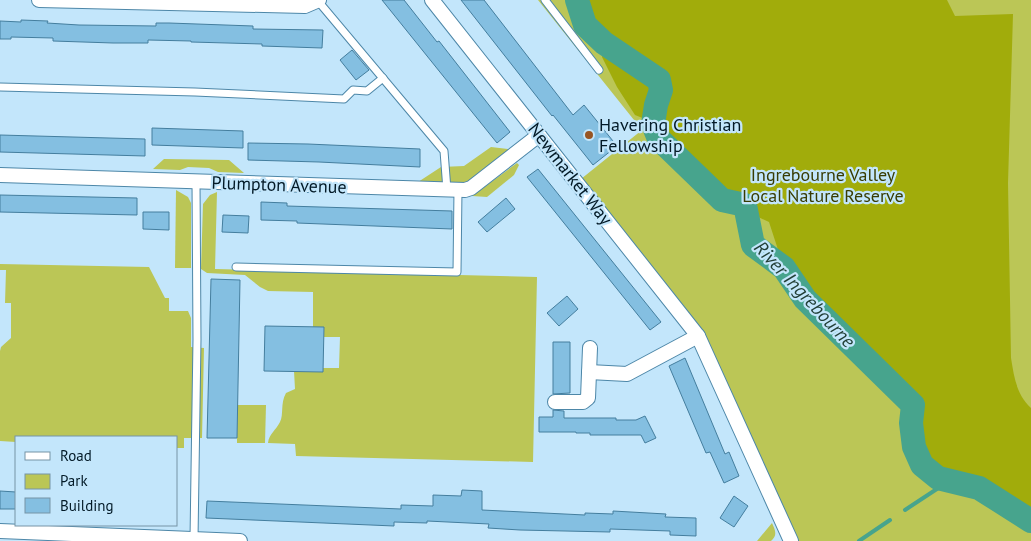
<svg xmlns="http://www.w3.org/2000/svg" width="1031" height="541" viewBox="0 0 1031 541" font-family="'PT Sans',sans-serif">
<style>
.green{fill:#bbc656}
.forest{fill:#a1ac0b}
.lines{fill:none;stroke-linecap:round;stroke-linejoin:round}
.stream{stroke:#47a48d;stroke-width:4}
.river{stroke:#47a48d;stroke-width:24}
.building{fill:#84bfe1;stroke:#447e9e}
.lane-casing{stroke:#4d87a8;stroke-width:9}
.street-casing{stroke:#4d87a8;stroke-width:16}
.lane{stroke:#fff;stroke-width:7}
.street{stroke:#fff;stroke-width:14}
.poi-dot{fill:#975523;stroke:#c3e6fb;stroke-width:2}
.labels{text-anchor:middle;stroke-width:4.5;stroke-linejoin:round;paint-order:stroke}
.poi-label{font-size:18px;fill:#031a27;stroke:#c3e6fb;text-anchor:start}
.street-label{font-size:18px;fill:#031a27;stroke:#c3e6fb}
.park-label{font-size:18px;fill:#383c02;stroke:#c3e6fb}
.water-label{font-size:19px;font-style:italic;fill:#223f37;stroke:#c3e6fb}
</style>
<rect width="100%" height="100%" fill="#c3e6fb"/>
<g class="green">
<polygon points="538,0 1031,0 1031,541 797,541 703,331 581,179 642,130"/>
<polygon points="491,147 516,150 468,183 415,184 441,167 464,166"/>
<polygon points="164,159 229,160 244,173 218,172 209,168 188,167 180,170 153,169"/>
<polygon points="517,163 519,165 514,175 487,197 472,196"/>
<polygon points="176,190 188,197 191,203 191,268 175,268"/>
<path d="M217 192 215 269 537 277 533 462 296 456 295 444 268 443C269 434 276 430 280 422 284 414 280 404 286 393L295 389 294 371 323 372V368H339L340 337H324V327H313V292L268 291 260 287 245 275 207 273 201 269 203 204 210 195Z"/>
<polygon points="0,264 149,267 165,298 169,298 169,311 188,311 191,318 191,347 204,348 202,438 184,438 184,448 176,448 176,437 16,437 16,442 0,441 0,351 1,347 11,338 11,303 5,303 6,270 0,270"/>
<polygon points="237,405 266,405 265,443 237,443"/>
<path d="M772 523C775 530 778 535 771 541H757Z"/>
</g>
<path class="forest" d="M577 0H947L955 16 1013 14 1008 183 1011 358C1014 376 1016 394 1031 408V521L979 488 938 478 922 465 914 447 911 423 913 405 805 299 784 268 769 222 722 200 659 140 652 146 647 131 645 119 635 115 617 87 602 57 604 43 585 25Z"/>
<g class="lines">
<g class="stream">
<polyline points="905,510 949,481"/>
<polyline points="859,541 890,520"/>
</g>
<polyline class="river" points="577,0 585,25 604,43 659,80 661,90 656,105 653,124 659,139 722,200 745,205 753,245 784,268 805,299 913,405 911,423 914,447 922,465 938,478 979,488 1031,521"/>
</g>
<g class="building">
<polygon points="382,0 404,0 437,42 439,41 510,132 497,143"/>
<polygon points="461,0 484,0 573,115 584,105 617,146 593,165 553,115 552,116"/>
<polygon points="21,20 48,21 47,23 79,25 156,26 156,23 169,23 253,26 253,29 323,30 322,48 262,46 262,44 191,42 191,41 148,40 148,43 113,43 53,41 53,38 11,37 11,39 0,39 0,21 21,22"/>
<polygon points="352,50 369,70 356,80 340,60"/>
<polygon points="152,128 243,131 243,148 152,145"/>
<polygon points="0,135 145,139 145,156 0,152"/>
<polygon points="248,143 308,144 420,149 420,167 319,162 248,160"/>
<polygon points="538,169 661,322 650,330 527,177"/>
<polygon points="0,195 137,198 137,215 0,212"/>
<polygon points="506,198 515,209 487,232 478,222"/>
<polygon points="261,202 287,203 287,206 452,211 452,229 297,223 297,221 261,220"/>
<polygon points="143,212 169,212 169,230 143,229"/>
<polygon points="223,215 249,216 248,233 222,232"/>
<polygon points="211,279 240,280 237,438 207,438"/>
<polygon points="567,296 578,309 559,326 547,313"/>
<polygon points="265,326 324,327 323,372 264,371"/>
<polygon points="553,342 570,342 570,393 553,394"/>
<polygon points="685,358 725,454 729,452 739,476 724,483 710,452 706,453 669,366"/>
<polygon points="553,410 564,411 564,418 616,418 616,420 636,420 645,416 656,438 645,443 641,435 590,435 590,433 576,433 576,432 539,432 539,417 553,417"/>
<polygon points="462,490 482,491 482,510 585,515 585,513 613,514 613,511 666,514 665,517 696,518 696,536 670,535 670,531 610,529 610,532 520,530 488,528 489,524 427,521 427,523 394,522 394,526 206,518 207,501 401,509 401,505 433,506 433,495 461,496"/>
<polygon points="0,491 16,492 16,509 0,509"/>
<polygon points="734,496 748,506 734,527 720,518"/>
</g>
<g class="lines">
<defs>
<g id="lane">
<polyline points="545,0 599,70"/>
<polyline points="318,1 444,151 447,190"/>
<polyline points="0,87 195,92 344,99 353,90 367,91 383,78"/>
<polyline points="236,267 457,272 458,190"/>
<polyline points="194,539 197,339 196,182"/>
</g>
<g id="street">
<polyline points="39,0 305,6 319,0"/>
<polyline points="432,0 698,336 791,541"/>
<polyline points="0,175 465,190 471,188 539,135"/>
<polyline points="589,372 627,374 698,336"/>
<polyline points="555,402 583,402 588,398 590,348"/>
<polyline points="0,531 240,541"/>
</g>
</defs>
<use href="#lane" class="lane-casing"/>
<use href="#street" class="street-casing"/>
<use href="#lane" class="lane"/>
<use href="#street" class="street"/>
</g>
<circle class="poi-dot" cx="589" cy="135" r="5"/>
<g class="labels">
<g class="poi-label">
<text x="599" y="131">Havering Christian<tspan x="599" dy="21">Fellowship</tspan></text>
</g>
<g class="street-label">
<text transform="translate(570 174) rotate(52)" y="6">Newmarket Way</text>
<text transform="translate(279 185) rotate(2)" y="6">Plumpton Avenue</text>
</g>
<g class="park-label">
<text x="823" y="181">Ingrebourne Valley<tspan x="823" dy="21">Local Nature Reserve</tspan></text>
</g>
<g class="water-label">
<text transform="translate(805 294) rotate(47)" y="7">River Ingrebourne</text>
</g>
</g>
<rect x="15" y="436" width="162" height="90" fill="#c3e6fb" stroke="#7694a6"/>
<rect x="25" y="452" width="25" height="8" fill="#ffffff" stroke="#7694a6"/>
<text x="60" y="461" font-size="15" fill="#031a27">Road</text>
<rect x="25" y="474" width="25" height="15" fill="#bbc656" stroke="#7694a6"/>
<text x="60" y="486" font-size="15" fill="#031a27">Park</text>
<rect x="25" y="498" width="25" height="15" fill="#84bfe1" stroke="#7694a6"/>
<text x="60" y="511" font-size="15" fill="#031a27">Building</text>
</svg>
